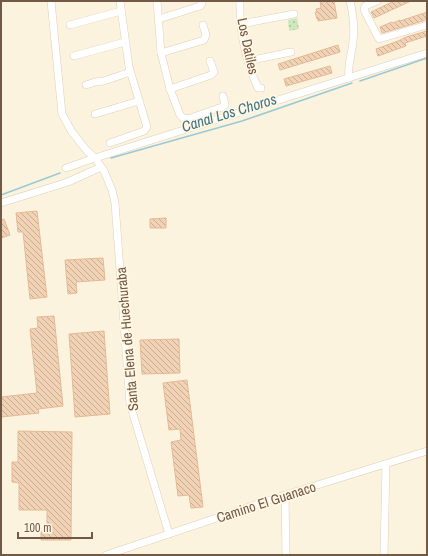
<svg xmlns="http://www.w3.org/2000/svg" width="428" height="556" viewBox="0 0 428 556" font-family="'Archivo Narrow',sans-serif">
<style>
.grass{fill:url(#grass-dots)}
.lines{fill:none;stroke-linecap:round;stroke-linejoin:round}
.stream{stroke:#99c9d7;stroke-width:1.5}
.building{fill:url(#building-back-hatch);stroke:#e5ba95}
.minor-casing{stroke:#e0cfba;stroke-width:8}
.minor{stroke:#fff;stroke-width:7}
.labels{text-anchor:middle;stroke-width:3.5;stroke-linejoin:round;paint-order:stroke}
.street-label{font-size:14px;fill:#725946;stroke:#fff7e4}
.water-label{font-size:15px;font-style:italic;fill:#407586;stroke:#fff7e4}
</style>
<defs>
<pattern id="grass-dots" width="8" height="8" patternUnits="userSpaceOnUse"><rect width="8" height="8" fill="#cbe9bd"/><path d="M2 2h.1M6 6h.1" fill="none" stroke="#a9c09b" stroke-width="1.8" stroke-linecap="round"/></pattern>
<pattern id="building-back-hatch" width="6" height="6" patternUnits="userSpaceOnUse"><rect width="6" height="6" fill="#f2d2b5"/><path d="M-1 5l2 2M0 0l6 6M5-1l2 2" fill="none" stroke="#c8ad95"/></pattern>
</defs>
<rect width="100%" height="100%" fill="#fcf3de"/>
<polygon class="grass" points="297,18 299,29 289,31 288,20"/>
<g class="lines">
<g class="stream">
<polyline points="360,81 427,58"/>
<polyline points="111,158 242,121 352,83"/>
<polyline points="1,195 60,173"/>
</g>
</g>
<g class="building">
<polygon points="320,1 334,1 337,18 318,21 318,19 317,19 315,12 317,12 316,9 321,8"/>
<polygon points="394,1 411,1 374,18 371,12"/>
<polygon points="427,12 427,18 423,21 382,33 380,27 392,22 393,23 400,20 400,21"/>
<polygon points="427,31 427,36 405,43 406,46 378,56 376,49 398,41 406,37"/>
<polygon points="338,45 340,52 280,70 278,64"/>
<polygon points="330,66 332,73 286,86 284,79"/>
<polygon points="37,211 47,297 30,299 23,232 18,232 16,213"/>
<polygon points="166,218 166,228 150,228 150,219"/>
<polygon points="4,219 10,235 1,238 1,220"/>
<polygon points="103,258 105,280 76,282 77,293 68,294 65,260"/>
<polygon points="54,316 63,406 38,409 39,413 1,417 1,397 37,393 30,329 38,328 37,317"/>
<polygon points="104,331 110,414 75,417 69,334"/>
<polygon points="179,339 180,373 142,374 140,340"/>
<polygon points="187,380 203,507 191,508 189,495 178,496 171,442 181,440 180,429 169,430 163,383"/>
<polygon points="18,431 72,432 71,540 41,540 41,532 47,532 47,510 19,510 19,483 12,482 12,462 18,462"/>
</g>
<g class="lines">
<defs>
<g id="minor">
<polyline points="51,1 62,114 72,132 87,151 95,158 104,171 112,190 115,203 130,404 169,534"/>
<polyline points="157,1 161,53 170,89 180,115 183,118 188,119 222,107 225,105 223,96"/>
<path d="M240 1C239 30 246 62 258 88H261"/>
<polyline points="377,1 365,6 364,10 379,39 427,25"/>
<polyline points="159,19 200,6 202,4 202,1"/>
<polyline points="241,24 294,14"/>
<polyline points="70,25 121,11"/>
<polyline points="161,53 204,40 206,35 203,25"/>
<polyline points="74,56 125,42"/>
<polyline points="248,61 291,52"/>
<path d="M349 78C347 66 352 54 353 41 355 28 353 14 350 1"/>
<polyline points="86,85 95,82 104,81 130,72"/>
<polyline points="170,89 211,75 214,72 210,61"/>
<polyline points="95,114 139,101"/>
<polyline points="110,143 144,131 147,127 129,67 120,1"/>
<polyline points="66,168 95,158 427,53"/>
<polyline points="1,203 68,182 101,167"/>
<polyline points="285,495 286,555"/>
<polyline points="106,555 285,495 427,451"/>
<polyline points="384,555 386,464"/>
</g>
</defs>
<use href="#minor" class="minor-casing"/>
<use href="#minor" class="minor"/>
</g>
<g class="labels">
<g class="street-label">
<text transform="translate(248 46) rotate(78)" y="5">Los Datiles</text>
<text transform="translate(127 339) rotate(-95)" y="5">Santa Elena de Huechuraba</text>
<text transform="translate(266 502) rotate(-18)" y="5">Camino El Guanaco</text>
</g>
<g class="water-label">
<text transform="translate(229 113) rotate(-17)" y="5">Canal Los Choros</text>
</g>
</g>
<rect width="428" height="556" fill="none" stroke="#725946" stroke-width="4"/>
<path d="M18 532v6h74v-6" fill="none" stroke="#725946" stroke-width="2"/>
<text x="24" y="532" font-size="12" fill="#725946" stroke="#fff7e4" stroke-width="3" paint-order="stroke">100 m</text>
</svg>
